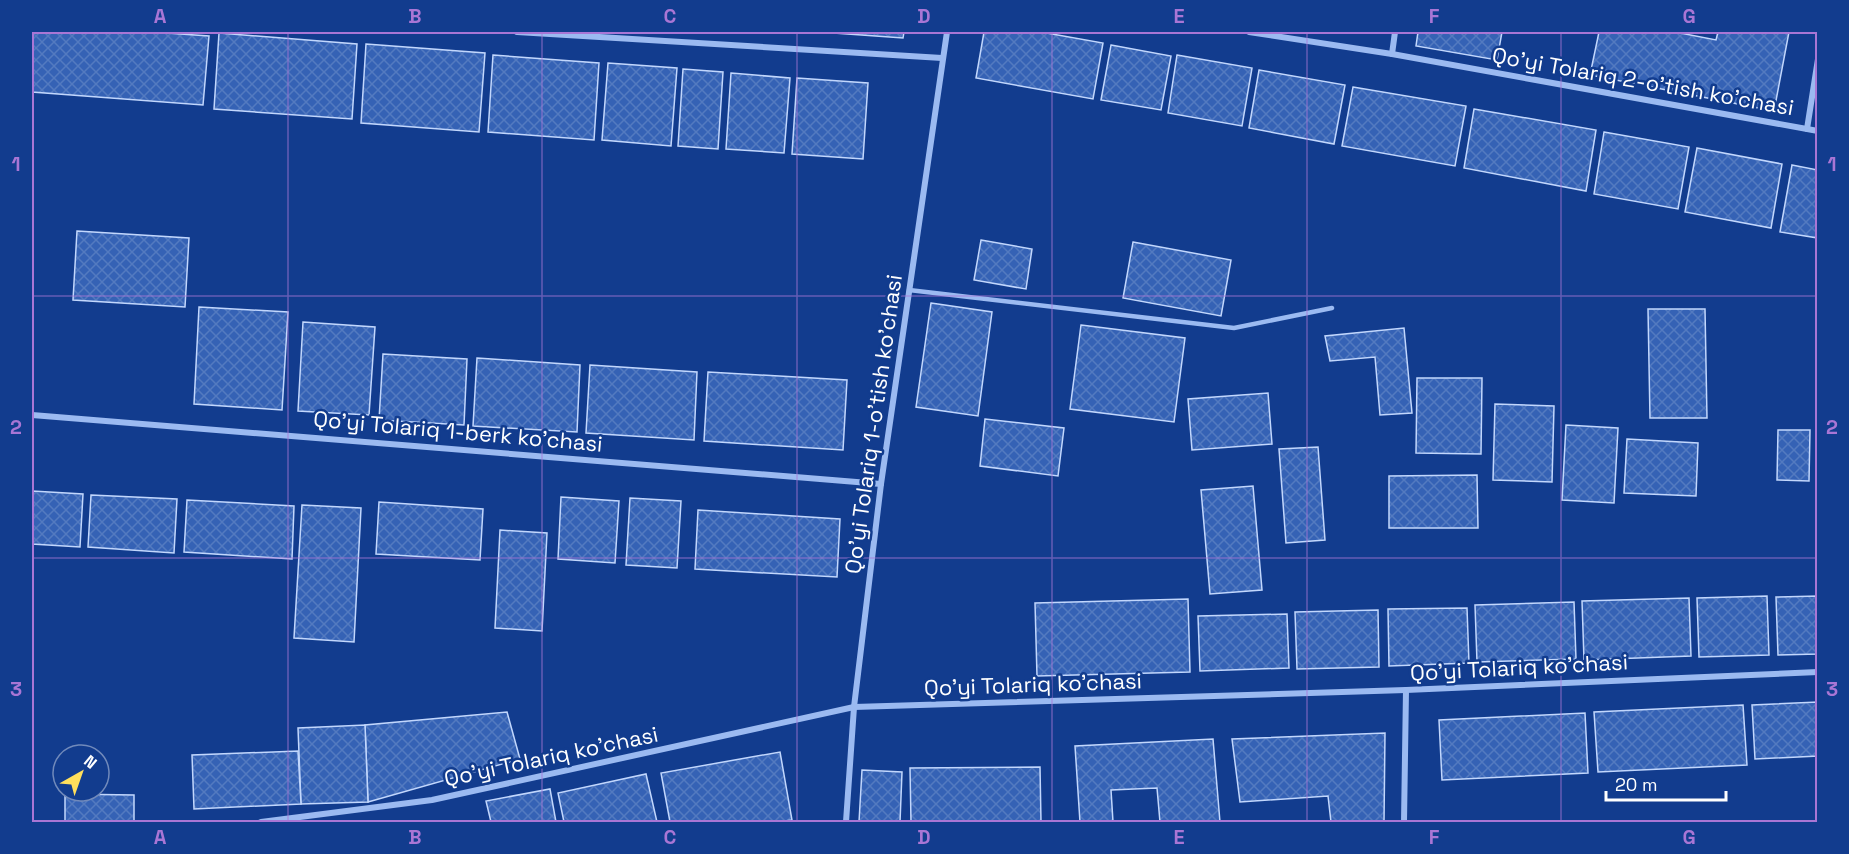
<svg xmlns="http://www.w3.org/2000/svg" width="1849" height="854" viewBox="0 0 1849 854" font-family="'Space Grotesk',sans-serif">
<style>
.building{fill:url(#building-cross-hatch);stroke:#c2d7fd;stroke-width:1.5}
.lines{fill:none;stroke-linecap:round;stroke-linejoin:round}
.lane{stroke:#9bbaf1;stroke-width:4.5}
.street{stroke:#9bbaf1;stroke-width:6}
.grid{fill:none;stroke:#a976d5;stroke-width:1.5;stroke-opacity:0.55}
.labels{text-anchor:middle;stroke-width:5;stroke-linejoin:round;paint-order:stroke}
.street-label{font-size:22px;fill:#fff;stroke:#123c8e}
.neatline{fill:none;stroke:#a976d5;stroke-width:2}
.grid-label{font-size:20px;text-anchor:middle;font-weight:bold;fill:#a976d5}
</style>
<defs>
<pattern id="building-cross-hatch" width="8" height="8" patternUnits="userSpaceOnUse" patternTransform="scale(1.5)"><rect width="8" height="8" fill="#3562b5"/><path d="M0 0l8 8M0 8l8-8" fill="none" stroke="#537ac0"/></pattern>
</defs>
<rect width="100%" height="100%" fill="#123c8e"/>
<g class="building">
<polygon points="32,32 152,32 209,36 203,105 32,92"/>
<polygon points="984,32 1041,32 1103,43 1093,99 976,78"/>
<polygon points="1418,32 1502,32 1497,60 1416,46"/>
<polygon points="1599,32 1675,32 1716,40 1718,32 1789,32 1774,111 1590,75"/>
<polygon points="219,33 357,44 352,119 214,109"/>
<polygon points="834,33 834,32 904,32 903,38"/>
<polygon points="366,44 485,53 479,132 361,123"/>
<polygon points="1111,45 1171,56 1161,110 1101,100"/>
<polygon points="493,55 599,63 594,140 488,132"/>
<polygon points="1177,55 1252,68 1242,126 1168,113"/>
<polygon points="608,63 677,68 671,146 602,140"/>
<polygon points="683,69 723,72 718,149 678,146"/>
<polygon points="1259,70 1345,85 1334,144 1249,128"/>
<polygon points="731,73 790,78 784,153 726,149"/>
<polygon points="797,78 868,83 863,159 792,154"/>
<polygon points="1353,87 1466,106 1455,166 1342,146"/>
<polygon points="1474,109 1596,130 1586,191 1464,168"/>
<polygon points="1604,132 1689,147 1678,209 1594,194"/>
<polygon points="1697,148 1782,164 1771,228 1685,212"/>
<polygon points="1792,165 1818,170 1818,238 1780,232"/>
<polygon points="77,231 189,238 185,307 73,300"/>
<polygon points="981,240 1032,249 1026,289 974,280"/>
<polygon points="1133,242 1231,260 1221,316 1123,298"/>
<polygon points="931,303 992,312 978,416 916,407"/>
<polygon points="199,307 288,312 282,410 194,404"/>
<polygon points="1648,309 1705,309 1707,418 1650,418"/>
<polygon points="303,322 375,327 369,415 298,411"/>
<polygon points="1081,325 1185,338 1174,422 1070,409"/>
<polygon points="1404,328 1412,413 1380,415 1375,357 1330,361 1325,336"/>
<polygon points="383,354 467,359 464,425 379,420"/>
<polygon points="477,358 580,365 577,432 473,426"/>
<polygon points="590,365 697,372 694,440 586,433"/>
<polygon points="708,372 847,380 843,450 704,441"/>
<polygon points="1417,378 1482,378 1481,454 1416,453"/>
<polygon points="1268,393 1272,444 1192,450 1188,399"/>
<polygon points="1495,404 1554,406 1552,482 1493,480"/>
<polygon points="985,419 1064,428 1058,476 980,466"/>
<polygon points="1566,425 1618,428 1614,503 1562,500"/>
<polygon points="1778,430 1810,430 1809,481 1777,480"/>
<polygon points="1627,439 1698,443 1696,496 1624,493"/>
<polygon points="1318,447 1325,540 1286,543 1279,449"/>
<polygon points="1477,475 1478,528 1389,528 1389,476"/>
<polygon points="1253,486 1262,590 1210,594 1201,490"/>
<polygon points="32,491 83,494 80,547 32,544"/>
<polygon points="91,495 177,499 174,553 88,547"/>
<polygon points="561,497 619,501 615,563 558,559"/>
<polygon points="630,498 681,501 677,568 626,565"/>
<polygon points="187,500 294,506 292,559 184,552"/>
<polygon points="379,502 483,509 480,560 376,554"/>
<polygon points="302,505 361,508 354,642 294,638"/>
<polygon points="698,510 840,519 837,577 695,569"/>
<polygon points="500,530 547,533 542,631 495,628"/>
<polygon points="1767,596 1769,655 1699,657 1697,598"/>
<polygon points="1818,596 1818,654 1778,655 1776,597"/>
<polygon points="1689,598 1691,656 1584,660 1582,601"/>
<polygon points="1188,599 1190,672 1037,676 1035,603"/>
<polygon points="1574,602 1576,659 1477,662 1475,605"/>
<polygon points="1467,608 1469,663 1389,666 1388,609"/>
<polygon points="1378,610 1379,667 1297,669 1295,612"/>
<polygon points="1287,614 1289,668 1200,671 1198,616"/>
<polygon points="1818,702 1818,756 1755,759 1752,705"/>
<polygon points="1743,705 1747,765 1598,772 1594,712"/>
<polygon points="507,712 520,759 368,802 365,725"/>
<polygon points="1585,713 1588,773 1442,780 1439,720"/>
<polygon points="365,725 368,802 301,804 298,728"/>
<polygon points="1385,733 1384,822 1331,822 1328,796 1240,802 1232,739"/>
<polygon points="1213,739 1220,822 1160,822 1157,788 1111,790 1113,822 1080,822 1075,746"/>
<polygon points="298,751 301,804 194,809 192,755"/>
<polygon points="780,752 792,820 777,822 670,822 661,773"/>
<polygon points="1040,767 1041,822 911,822 910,768"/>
<polygon points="862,770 902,772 900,822 859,822"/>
<polygon points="646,774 657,822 564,822 558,793"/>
<polygon points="550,789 556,822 491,822 486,801"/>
<polygon points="65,794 134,795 134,822 65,822"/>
</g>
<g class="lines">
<polyline class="lane" points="909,290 1234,328 1332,308"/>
<g class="street">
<polyline points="517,32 942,58"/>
<polyline points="1249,32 1392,54 1818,131"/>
<polyline points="1392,54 1395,32"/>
<polyline points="1807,129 1818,59"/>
<polyline points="32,415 881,484"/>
<polyline points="261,822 432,800 854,707 1406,690 1818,672"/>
<polyline points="846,822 854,707 881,484 947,32"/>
<polyline points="1404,822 1406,690"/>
</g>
</g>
<path class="grid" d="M288 32V822M542 32V822M797 32V822M1052 32V822M1307 32V822M1561 32V822M32 296H1818M32 558H1818"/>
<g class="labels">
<g class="street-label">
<text transform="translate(1643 81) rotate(10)" y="8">Qo'yi Tolariq 2-o'tish ko'chasi</text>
<text transform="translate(873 424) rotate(-82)" y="8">Qo'yi Tolariq 1-o'tish ko'chasi</text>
<text transform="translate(458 431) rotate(5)" y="8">Qo'yi Tolariq 1-berk ko'chasi</text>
<text transform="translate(1519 667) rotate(-3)" y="8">Qo'yi Tolariq ko'chasi</text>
<text transform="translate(1033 684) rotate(-2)" y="8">Qo'yi Tolariq ko'chasi</text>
<text transform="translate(551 756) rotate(-12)" y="8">Qo'yi Tolariq ko'chasi</text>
</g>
</g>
<rect width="1849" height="854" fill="none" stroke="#123c8e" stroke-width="66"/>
<g transform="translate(81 773) rotate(40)"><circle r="28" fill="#123c8e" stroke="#718abb" stroke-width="1.5"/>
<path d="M0-4.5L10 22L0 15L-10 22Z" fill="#ffdf5c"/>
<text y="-9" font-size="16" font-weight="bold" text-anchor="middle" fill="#ffffff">N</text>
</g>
<path d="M1606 791v9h120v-9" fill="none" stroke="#ffffff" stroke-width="3"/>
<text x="1615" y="791" font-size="18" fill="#ffffff" stroke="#123c8e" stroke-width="4.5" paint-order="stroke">20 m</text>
<rect x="33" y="33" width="1783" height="788" class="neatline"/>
<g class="grid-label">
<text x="160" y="23">A</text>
<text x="415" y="23">B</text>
<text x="670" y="23">C</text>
<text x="924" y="23">D</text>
<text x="1179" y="23">E</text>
<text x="1434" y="23">F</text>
<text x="1689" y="23">G</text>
<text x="16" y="171">1</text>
<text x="1832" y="171">1</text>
<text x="16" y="434">2</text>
<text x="1832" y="434">2</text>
<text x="16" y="696">3</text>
<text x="1832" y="696">3</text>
<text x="160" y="844">A</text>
<text x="415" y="844">B</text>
<text x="670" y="844">C</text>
<text x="924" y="844">D</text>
<text x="1179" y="844">E</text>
<text x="1434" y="844">F</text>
<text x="1689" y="844">G</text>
</g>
</svg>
